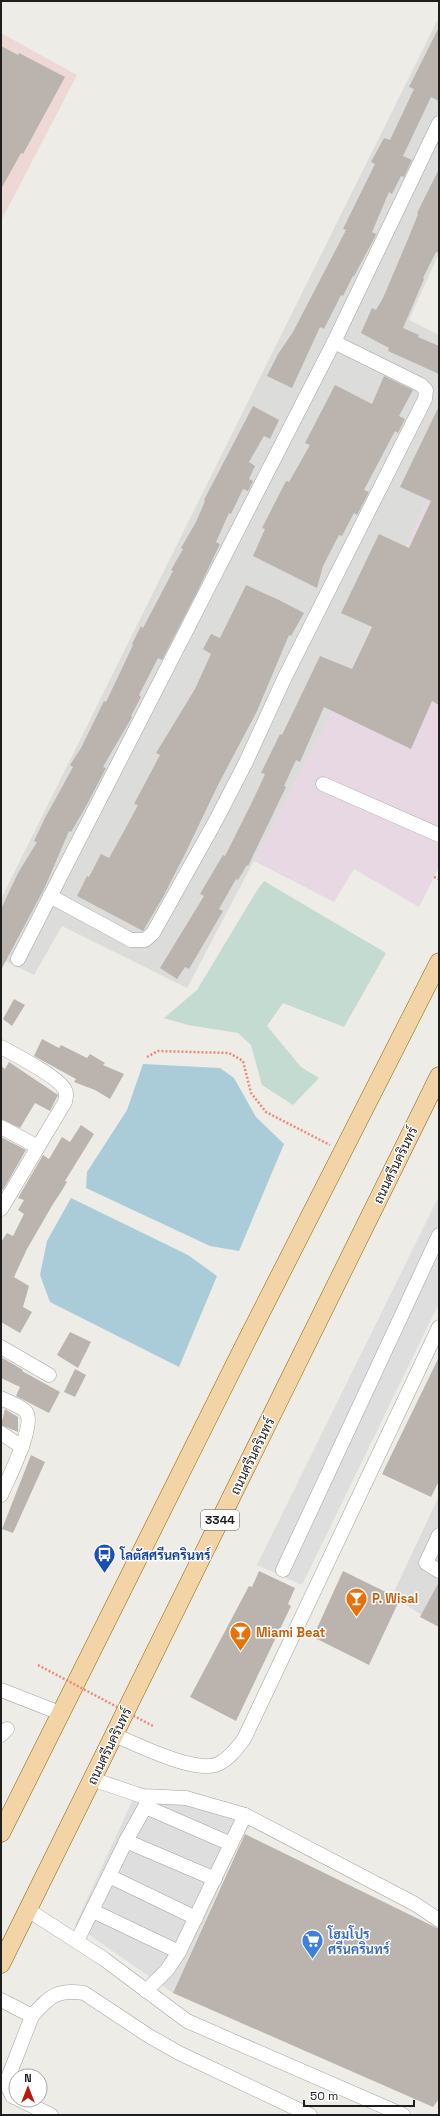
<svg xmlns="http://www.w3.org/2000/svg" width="440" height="2116" viewBox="0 0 440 2116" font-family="'Space Grotesk',Sarabun,sans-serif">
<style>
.residential{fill:#dcdcdb}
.commercial{fill:#edd8d6}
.industrial{fill:#e7d8e3}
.wetland{fill:#c4dbd1}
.parking{fill:#dedede}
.water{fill:#aaccd8}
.building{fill:#bbb4ae}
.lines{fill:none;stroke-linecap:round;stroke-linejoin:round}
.minor-casing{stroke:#a2a2a2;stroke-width:15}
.major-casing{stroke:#8a660e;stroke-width:19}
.path{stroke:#ec8979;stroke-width:2.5;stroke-dasharray:2 2;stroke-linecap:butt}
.minor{stroke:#fff;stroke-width:14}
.major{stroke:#f3d4a6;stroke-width:18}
.path-bridge{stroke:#ec8979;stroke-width:2.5;stroke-dasharray:2 2;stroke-linecap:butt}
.labels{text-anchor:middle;stroke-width:3;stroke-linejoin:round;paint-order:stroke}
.shield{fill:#fff;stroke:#626262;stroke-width:1}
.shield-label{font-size:12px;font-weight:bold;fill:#1e1e1e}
.street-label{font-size:13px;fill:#1e1e1e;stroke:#fff}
.transit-label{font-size:13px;font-weight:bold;fill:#164399;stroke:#fff;text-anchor:start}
.food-label{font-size:13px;font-weight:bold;fill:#c56008;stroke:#fff;text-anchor:start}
.shop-label{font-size:13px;font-weight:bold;fill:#366cbe;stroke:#fff;text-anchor:start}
</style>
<rect width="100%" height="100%" fill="#eeece6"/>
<g class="residential">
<polygon points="439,17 439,253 409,320 439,335 439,474 333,711 187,988 62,926 34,975 1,959 1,899"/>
<polygon points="439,1496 439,1626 392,1596"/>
</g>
<polygon class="commercial" points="1,33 77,75 1,221"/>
<polygon class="industrial" points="439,474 439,867 419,907 354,869 334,902 254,861 333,711"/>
<polygon class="wetland" points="264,881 386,953 344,1027 283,1003 267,1026 301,1067 319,1078 293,1105 262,1085 251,1045 238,1033 188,1025 164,1018 197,990 256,892"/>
<g class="parking">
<polygon points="439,1196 439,1303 302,1585 257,1565"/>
<polygon points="139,1786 251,1826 244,1833 173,1993 75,1925"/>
</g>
<g class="water">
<polygon points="143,1064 220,1068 234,1078 256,1117 284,1144 239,1251 210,1246 86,1188 87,1172 127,1110"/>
<polygon points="71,1198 188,1255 217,1276 179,1367 50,1302 40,1275 47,1241"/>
</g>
<g class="building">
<polygon points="439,27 439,101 431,97 403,156 412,160 404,177 401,176 392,194 389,192 372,232 376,234 375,237 354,276 353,276 343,296 341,295 324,329 320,327 292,388 267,376 278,354 293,332 346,230 343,229 375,164 371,162 384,138 390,140 414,89 409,87"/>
<polygon points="1,46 18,55 19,53 65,77 23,154 21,153 1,189"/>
<polygon points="439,169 439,253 436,252 423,278 424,279 403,328 419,335 418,337 439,346 439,374 388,351 389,348 361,333 372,308 376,310 383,298 408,239 418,214 417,213"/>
<polygon points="384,376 413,390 399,416 405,419 398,433 395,431 364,490 369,492 357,515 354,513 342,536 339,535 323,566 317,588 253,556 265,529 262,528 286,481 289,482 310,445 305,443 335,385 372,404"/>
<polygon points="253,406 279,420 270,439 264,436 249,462 255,466 249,479 253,481 248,491 243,489 231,514 229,513 216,542 220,544 198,590 162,660 158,658 139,695 141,697 131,716 132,717 103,767 106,768 84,810 71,832 69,831 45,887 1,970 1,909 18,873 37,842 34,841 45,818 73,767 70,765 81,748 104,701 106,702 133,645 132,644 141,626 143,628 173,571 171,570 183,549 181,548 196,522 205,501 204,500"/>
<polygon points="439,406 439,705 432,701 411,749 324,707 300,762 296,760 284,786 286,787 248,866 247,865 238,880 236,879 219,909 223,911 189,969 185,967 177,979 160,968 204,896 200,894 223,855 225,856 254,798 265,774 261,773 280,734 282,735 320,656 352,669 372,627 341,613 379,534 409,548 431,501 400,487"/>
<polygon points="246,585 279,600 304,613 291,636 289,635 257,711 218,785 185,854 163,897 143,931 77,896 87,876 89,877 101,854 109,858 123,833 138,805 134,804 160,755 156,753 195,689 211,654 203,649 211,634 220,638"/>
<polygon points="14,999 25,1005 12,1026 3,1019"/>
<polygon points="42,1039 59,1048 61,1045 87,1058 90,1054 105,1063 103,1065 124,1074 110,1099 95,1090 74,1082 76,1079 34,1056"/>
<polygon points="9,1062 58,1095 50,1111 35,1103 20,1128 1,1119 1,1066 5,1069"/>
<polygon points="81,1125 94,1134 65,1181 67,1182 61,1192 53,1204 27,1249 14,1277 29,1286 23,1307 32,1312 20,1333 1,1322 1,1242 7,1233 13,1236 24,1214 18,1210 24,1200 18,1198 43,1155 49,1159 62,1137 70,1142"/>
<polygon points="1,1137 26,1150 3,1190 1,1189"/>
<polygon points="70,1332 91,1342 78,1368 57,1355"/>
<polygon points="1,1357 23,1370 22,1371 60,1392 49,1413 16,1396 20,1387 1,1378"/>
<polygon points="439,1357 439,1481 431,1497 382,1474"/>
<polygon points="75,1369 86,1375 75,1397 64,1392"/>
<polygon points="5,1409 18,1417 18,1432 1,1425"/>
<polygon points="31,1455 45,1462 13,1533 2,1529"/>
<polygon points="259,1571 295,1588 288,1604 291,1606 236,1721 190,1697 249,1586 252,1587"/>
<polygon points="343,1571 400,1599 369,1665 313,1637"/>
<polygon points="439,1582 439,1627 420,1617"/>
<polygon points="245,1834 439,1929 439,2099 433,2107 173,1993"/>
</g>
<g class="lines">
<defs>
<g id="minor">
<polyline points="323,784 439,835"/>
<polyline points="50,896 131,940 145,940 153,933 215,822 246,762 284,679 425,399 426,390 421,385 334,342"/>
<polyline points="18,959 334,342 439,123"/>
<path d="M1 1047C14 1054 60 1078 65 1090 67 1094 66 1098 65 1102L1 1209"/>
<polyline points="1,1127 38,1147"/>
<polyline points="1,1347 49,1375"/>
<path d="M1 1398C8 1402 21 1406 26 1412 36 1425 7 1481 1 1495"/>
<polyline points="1,1433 22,1447"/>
<polyline points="439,1535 426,1563 439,1571"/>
<polyline points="283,1570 439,1235"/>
<polyline points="1,1690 60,1713"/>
<polyline points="1,1735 7,1729"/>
<path d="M114 1735C137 1744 198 1776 220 1763 230 1758 237 1748 244 1739L439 1327"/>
<polyline points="92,1779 142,1796 186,1798 245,1815 415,1904 439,1920"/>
<polyline points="146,1807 231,1844"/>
<polyline points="126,1841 215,1879"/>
<polyline points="109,1876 196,1918"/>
<polyline points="28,1910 104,1959 187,2021 403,2115"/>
<polyline points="93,1911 179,1952"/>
<polyline points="77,1941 126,1841 150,1798"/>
<polyline points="146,1991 167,1970 179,1952 245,1815"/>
<path d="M1 2000 32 2016C49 1997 56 1989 84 1993L149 2036 179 2053 310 2115"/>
<polyline points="16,2098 12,2096 8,2087 8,2078 32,2016"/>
<polyline points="20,2100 51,2115"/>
</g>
<g id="major">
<polyline points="1,1833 250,1334 439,962"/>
<polyline points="1,1964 439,1076"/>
</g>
</defs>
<use href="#minor" class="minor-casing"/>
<use href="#major" class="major-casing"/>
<g class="path">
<polyline points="434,877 439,879"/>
<polyline points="147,1057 158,1051 229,1053 243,1061 251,1093 266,1112 330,1145"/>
</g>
<use href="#minor" class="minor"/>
<use href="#major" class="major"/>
<polyline class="path-bridge" points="38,1665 153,1726"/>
</g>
<defs>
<symbol id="bus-pin" viewBox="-11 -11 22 30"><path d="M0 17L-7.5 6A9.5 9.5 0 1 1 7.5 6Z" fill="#1a4fb4" stroke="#fff"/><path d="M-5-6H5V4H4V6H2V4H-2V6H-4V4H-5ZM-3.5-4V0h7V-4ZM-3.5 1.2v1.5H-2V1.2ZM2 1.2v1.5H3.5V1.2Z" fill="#fff"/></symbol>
<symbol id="bar-pin" viewBox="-11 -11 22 30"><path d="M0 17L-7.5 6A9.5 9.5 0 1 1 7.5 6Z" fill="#e8710a" stroke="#fff"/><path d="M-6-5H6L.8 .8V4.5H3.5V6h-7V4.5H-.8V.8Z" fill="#fff"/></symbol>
<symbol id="supermarket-pin" viewBox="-11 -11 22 30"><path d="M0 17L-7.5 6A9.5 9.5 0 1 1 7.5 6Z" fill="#3f7fe0" stroke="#fff"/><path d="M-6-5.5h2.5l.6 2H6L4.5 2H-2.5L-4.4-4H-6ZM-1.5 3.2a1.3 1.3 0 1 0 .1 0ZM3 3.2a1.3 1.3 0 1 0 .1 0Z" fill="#fff"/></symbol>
</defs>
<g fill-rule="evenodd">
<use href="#bus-pin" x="92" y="1542" width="25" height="34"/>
<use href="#bar-pin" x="344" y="1586" width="25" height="34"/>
<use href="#bar-pin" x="228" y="1620" width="25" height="34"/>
<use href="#supermarket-pin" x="300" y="1928" width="25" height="34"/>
</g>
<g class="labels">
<rect class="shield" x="201" y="1510" width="38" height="20" rx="3"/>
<g class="shield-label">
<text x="220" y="1524">3344</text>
</g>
<g class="street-label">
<text transform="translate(395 1165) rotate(-64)" y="5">ถนนศรีนครินทร์</text>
<text transform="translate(252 1456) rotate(-64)" y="5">ถนนศรีนครินทร์</text>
<text transform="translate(109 1746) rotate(-64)" y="5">ถนนศรีนครินทร์</text>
</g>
<g class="transit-label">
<text x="120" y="1560">โลตัสศรีนครินทร์</text>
</g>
<g class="food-label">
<text x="372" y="1603">P. Wisal</text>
<text x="256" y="1637">Miami Beat</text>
</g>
<g class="shop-label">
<text x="328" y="1939">โฮมโปร<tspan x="328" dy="15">ศรีนครินทร์</tspan></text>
</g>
</g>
<rect width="440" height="2116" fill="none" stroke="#1e1e1e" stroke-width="4"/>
<g transform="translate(28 2088)"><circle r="19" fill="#ffffff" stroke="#a5a5a5"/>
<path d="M0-3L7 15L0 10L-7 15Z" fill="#b91913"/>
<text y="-6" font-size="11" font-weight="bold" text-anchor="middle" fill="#1e1e1e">N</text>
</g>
<path d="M304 2100v6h110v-6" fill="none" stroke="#1e1e1e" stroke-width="2"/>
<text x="310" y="2100" font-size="12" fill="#1e1e1e" stroke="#ffffff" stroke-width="3" paint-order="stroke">50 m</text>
</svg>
